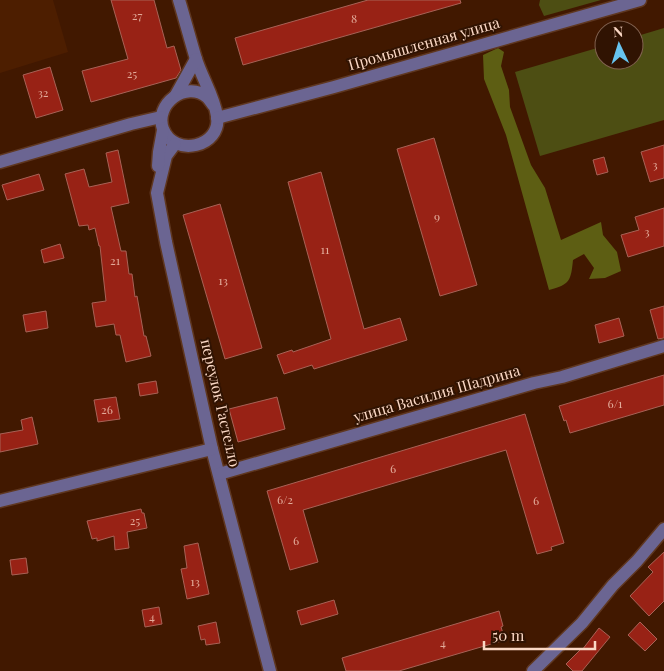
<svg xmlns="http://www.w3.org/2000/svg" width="664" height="671" viewBox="0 0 664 671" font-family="'Playfair Display',serif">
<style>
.built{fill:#4d1e00}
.green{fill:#4d4e13}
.forest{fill:#5d5e13}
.building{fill:#982215;stroke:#a86256}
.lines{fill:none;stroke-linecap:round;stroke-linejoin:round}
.minor-casing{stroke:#5f3720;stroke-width:15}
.minor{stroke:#6b6592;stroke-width:12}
.labels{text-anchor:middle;stroke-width:4;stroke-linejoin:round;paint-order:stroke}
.number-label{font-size:12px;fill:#e2aa99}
.street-label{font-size:15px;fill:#fbd8c5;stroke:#301302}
</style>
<rect width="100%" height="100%" fill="#411800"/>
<polygon class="built" points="0,0 53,0 68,52 0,73"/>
<g class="green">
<polygon points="540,0 601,0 544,16 539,5"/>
<polygon points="664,28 664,120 540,156 515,72 604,46 604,60 634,60 634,37"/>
</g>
<path class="forest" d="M498 48 504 52 501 66 509 90 510 107 531 165 545 188 561 240 601 222 603 235 617 252 621 271 605 278 589 279 594 268 584 254 573 260C571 280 570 285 549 290L506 135 484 79 483 55Z"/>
<g class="building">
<polygon points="111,0 154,0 167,48 174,46 181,70 176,78 91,102 82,71 128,59"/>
<polygon points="368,0 460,0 461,3 243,65 235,38"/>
<polygon points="50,67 63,110 36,118 23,75"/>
<polygon points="434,138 477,285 440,296 397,149"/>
<polygon points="664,145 664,178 650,182 641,152"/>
<polygon points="118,150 129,203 111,207 121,251 126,251 129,274 132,274 135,297 137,296 144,336 146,336 151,356 126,362 120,335 116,335 114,324 96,327 92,303 106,301 100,246 99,246 95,228 89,230 88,225 79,226 65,174 84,169 89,187 112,182 106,153"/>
<polygon points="604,157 608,172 597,175 593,160"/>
<polygon points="321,172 364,329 400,318 407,340 314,369 312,365 284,374 277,355 292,350 293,352 331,339 288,182"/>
<polygon points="39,174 44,190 7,200 2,185"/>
<polygon points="220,204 262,348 225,359 183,215"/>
<polygon points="664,208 664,246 628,257 621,235 639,230 635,217"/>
<polygon points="60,244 64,258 44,263 41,250"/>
<polygon points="664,306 664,338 658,339 650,310"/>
<polygon points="46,311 48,328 26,332 23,315"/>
<polygon points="619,318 624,336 599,343 595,325"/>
<polygon points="664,375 664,405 570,433 566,420 564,421 559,406"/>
<polygon points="156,381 158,393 140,396 138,384"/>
<polygon points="116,397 120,419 98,422 94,400"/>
<polygon points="277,397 285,429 238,442 229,409"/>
<polygon points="525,414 564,543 551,547 552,550 537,554 506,450 303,510 318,562 290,570 267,491"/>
<polygon points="32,417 38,444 0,452 0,434 23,430 21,420"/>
<polygon points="141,509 142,513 144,513 147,528 127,532 129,548 115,550 114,536 97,541 97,538 92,539 87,521"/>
<polygon points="198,543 209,594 187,599 181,569 187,568 184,546"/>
<polygon points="664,552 664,601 649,616 630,596 653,572 648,567"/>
<polygon points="26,558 28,573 12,575 10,560"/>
<polygon points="334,600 338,614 301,625 297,611"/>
<polygon points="159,607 162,624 145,627 142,610"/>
<polygon points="499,611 503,626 501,627 505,640 399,671 346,671 342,658"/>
<polygon points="216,622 220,643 206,645 205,639 201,640 198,626"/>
<polygon points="640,622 657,639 645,651 628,635"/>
<polygon points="599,628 610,637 582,671 573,671 566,664 581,649 582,650"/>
</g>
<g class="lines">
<defs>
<g id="minor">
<path d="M179 0C185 20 190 39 196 59 202 78 214 96 217 116 222 147 174 158 163 129 154 104 186 80 207 97 210 100 212 104 214 106"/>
<polyline points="176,95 196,59"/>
<polyline points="217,118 334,87 640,0"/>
<polyline points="175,144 166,156 157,193 166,242 212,449 270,671"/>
<polyline points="0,162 131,124 161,117"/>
<polyline points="158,166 159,152 163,130"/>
<polyline points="219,474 534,383 562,377 664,346"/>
<polyline points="0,501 212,449"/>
<polyline points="533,671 582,623 613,585 637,561 664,529"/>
</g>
</defs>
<use href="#minor" class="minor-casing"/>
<use href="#minor" class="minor"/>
</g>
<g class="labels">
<g class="number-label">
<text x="137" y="20">27</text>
<text x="354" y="23">8</text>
<text x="132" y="78">25</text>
<text x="43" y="97">32</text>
<text x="655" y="169">3</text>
<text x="437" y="221">9</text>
<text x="647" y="236">3</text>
<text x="325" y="254">11</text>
<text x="115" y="265">21</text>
<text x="223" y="285">13</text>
<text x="615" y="408">6/1</text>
<text x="107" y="414">26</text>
<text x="393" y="473">6</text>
<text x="285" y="504">6/2</text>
<text x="536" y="505">6</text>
<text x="135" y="525">25</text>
<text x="296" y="545">6</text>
<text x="195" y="586">13</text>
<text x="152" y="621">4</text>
<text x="443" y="647">4</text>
</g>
<g class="street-label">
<text transform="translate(424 44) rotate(-16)" y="5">Промышленная улица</text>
<text transform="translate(437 394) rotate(-16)" y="5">улица Василия Шадрина</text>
<text transform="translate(220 403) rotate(77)" y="5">переулок Гастелло</text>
</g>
</g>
<g transform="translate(619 45) rotate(356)"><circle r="24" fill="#301302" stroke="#816250"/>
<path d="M0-4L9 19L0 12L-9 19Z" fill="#67c4ef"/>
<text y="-8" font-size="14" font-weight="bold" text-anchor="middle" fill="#fbd8c5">N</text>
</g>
<path d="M484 641v8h111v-8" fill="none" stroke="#fbd8c5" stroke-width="2.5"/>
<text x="492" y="641" font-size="15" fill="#fbd8c5" stroke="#301302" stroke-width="4" paint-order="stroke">50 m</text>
</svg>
